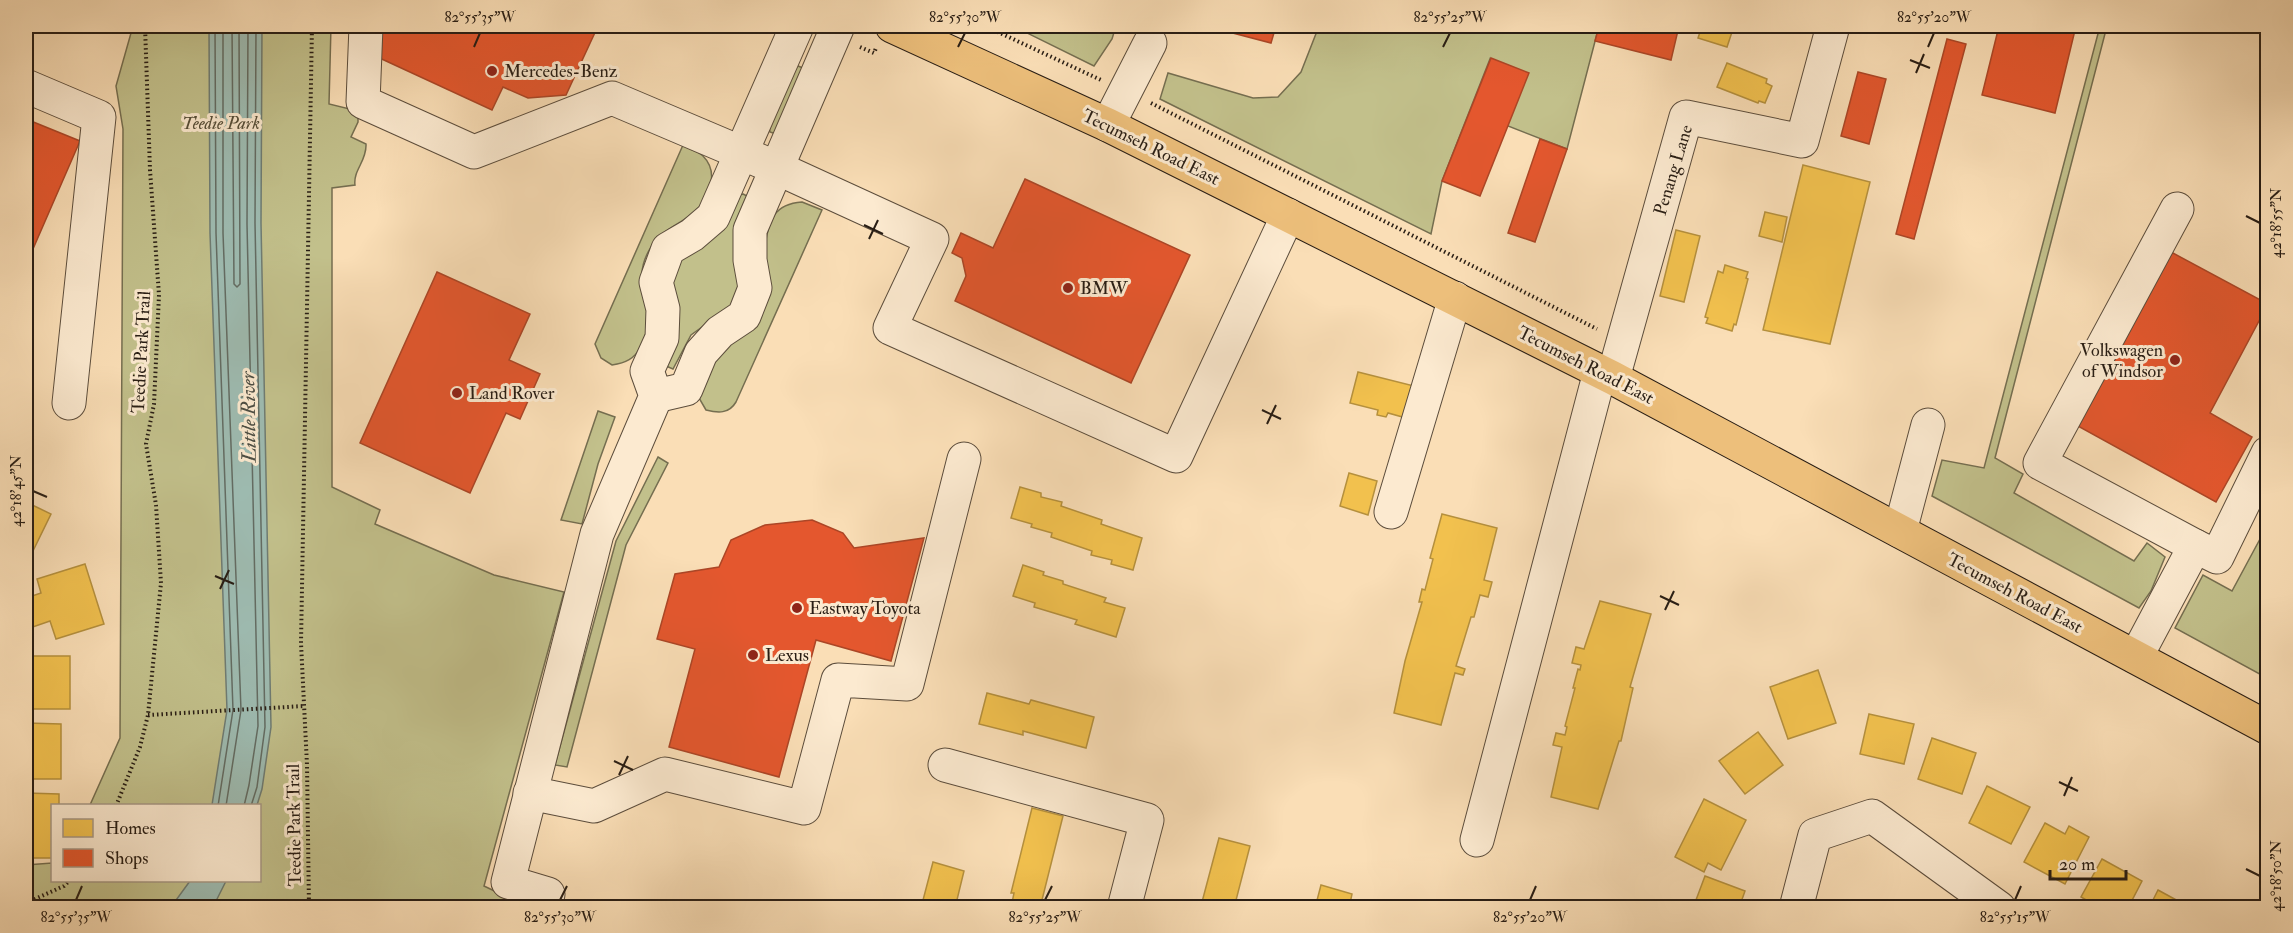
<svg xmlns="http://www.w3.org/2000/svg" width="2293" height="933" viewBox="0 0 2293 933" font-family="'IM FELL Double Pica',serif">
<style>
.green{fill:#c2c08b;stroke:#756e50;stroke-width:1.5}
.water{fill:#9ebcb2;stroke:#6f7c73;stroke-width:1.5}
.homes{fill:#f2c14e;stroke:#b5903d;stroke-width:1.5}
.shops{fill:#e4572e;stroke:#ac4626;stroke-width:1.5}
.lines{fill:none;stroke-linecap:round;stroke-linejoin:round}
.shore{stroke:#636c63;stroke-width:1.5}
.minor-casing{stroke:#5c4d3c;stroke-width:35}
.major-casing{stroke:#281d14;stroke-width:35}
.path{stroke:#281d14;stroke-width:4;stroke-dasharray:1.5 3;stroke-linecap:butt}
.minor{stroke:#fcead0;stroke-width:33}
.major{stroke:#edbf7b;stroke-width:33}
.ticks{fill:none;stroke:#281d14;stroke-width:2}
.poi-dot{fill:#8f2418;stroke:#fcead0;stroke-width:2}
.labels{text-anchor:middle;stroke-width:6;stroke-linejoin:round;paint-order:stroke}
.poi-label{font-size:18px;fill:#281d14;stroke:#fcead0;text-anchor:start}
.park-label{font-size:18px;font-style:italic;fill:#564e38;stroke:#fcead0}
.street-label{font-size:18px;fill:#281d14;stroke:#fcead0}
.water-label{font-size:20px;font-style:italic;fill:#4b4d43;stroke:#fcead0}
.neatline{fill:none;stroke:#281d14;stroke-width:2}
.ticks-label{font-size:15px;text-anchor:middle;fill:#281d14}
</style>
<rect width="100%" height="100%" fill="#fadeb6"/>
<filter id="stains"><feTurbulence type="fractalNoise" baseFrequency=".00333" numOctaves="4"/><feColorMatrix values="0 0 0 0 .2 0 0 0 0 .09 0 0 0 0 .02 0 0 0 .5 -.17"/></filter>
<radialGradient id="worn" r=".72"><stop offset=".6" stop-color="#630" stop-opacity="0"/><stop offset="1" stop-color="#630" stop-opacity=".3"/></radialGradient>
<g class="green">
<path d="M133 26H331L329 104 358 111V122L351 137 366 144C367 161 353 170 355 185L332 188V487L380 510 375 524 494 575 564 592 484 886 528 907 26 908V865L52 863V880H260V806L90 805 120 738 123 129 116 86Z"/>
<polygon points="1013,26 1116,26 1112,39 1094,66"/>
<polygon points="1319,26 1599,26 1567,149 1508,126 1490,59 1442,181 1431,234 1160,99 1168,73 1253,98 1278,97 1301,72"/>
<polygon points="2100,26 2107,26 1995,458 2023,474 2014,493 2134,561 2147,543 2165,557 2151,591 2139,608 1932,496 1942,460 1984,468"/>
<polygon points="798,66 803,68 776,134 770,132 769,126 795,67"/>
<path d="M683 145C689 149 698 151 703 156 720 173 709 200 693 213 684 221 672 226 662 234 652 242 642 260 642 274 640 304 657 313 641 346 635 359 625 363 612 365L601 358 595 344Z"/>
<polygon points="743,194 747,196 737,302 691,335 673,369 666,366 671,291 675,264 738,195"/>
<path d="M802 202 822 210 736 402C729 414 718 413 706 410L699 398 765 245C769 220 774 204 802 202Z"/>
<polygon points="598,411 615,417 598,464 582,524 561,520"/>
<polygon points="658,457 668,463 626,545 567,767 555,765 616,541"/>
<polygon points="2267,526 2267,678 2175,628 2203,575 2232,591"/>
</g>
<g class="water">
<polygon points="209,26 262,26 261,223 271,727 262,789 257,805 212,805 227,710 210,233"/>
<polygon points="190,881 190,880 226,881 213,907 171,907"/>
</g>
<g class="homes">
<polygon points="1702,26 1734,26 1727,47 1698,38"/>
<polygon points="1727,63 1767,79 1766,83 1772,86 1765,103 1759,101 1758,103 1717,87"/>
<polygon points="1803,165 1870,182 1830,344 1763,330"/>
<polygon points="1765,212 1787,217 1782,242 1759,236"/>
<polygon points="1676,230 1700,236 1684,302 1660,296"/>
<polygon points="1725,265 1748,272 1746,278 1748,279 1736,325 1734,324 1732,331 1706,323 1708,318 1705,317 1718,271 1723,273"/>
<polygon points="1358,372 1414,386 1406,418 1388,413 1386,417 1377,415 1378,410 1350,403"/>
<polygon points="1349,473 1377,481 1368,515 1340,506"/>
<polygon points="1020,487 1041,493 1041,497 1062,502 1061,506 1102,520 1101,524 1142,538 1133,570 1111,564 1112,560 1091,555 1092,551 1051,537 1052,533 1031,527 1032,524 1011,518"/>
<polygon points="26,502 51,514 30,557 26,555"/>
<polygon points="1442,514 1497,528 1484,580 1492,582 1488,597 1480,595 1474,617 1471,617 1456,666 1465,669 1463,675 1455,673 1441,725 1394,713 1405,661 1422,602 1419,602 1422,589 1425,590 1433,559 1430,558"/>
<polygon points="85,564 104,624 56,639 50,621 27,629 26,598 41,593 37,579"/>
<polygon points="1023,565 1044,572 1043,575 1063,581 1063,584 1106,598 1104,602 1125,608 1116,637 1075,624 1077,620 1034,607 1035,603 1013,596"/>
<polygon points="1600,601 1651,614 1630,687 1633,688 1621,741 1619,741 1598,809 1551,797 1562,747 1553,745 1556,733 1565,735 1567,727 1565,726 1575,688 1573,688 1578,669 1580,670 1581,665 1572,663 1576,647 1584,649"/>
<rect x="26" y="656" width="44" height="53"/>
<polygon points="1818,670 1836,723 1788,739 1770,687"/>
<polygon points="987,693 1029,704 1031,700 1094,717 1086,748 1023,731 1023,735 979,724"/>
<polygon points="1869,714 1914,724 1904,764 1860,754"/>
<polygon points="26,723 61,724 61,779 26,779"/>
<polygon points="1758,732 1783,765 1745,794 1719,761"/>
<polygon points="1932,738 1976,753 1962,794 1918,779"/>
<polygon points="1987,786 2030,807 2011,844 1969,823"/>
<polygon points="26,793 59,794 59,806 52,806 52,858 26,858"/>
<polygon points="1704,799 1746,820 1721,870 1708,863 1704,872 1675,857"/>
<polygon points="1032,808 1063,816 1040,908 1011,908 1014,893 1011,893"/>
<polygon points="2045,823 2065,834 2069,826 2089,837 2065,884 2024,862"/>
<polygon points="1219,838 1250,846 1234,908 1205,908 1206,903 1202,902"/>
<polygon points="2102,859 2142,881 2128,908 2100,908 2081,897"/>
<polygon points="933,862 964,871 955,908 918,908 919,904 922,904"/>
<polygon points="1705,876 1745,891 1739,908 1693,908"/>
<polygon points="1321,885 1352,894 1349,908 1315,908"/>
<polygon points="2158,890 2191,908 2149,908"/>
</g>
<g class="shops">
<polygon points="376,26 598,26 566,95 528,98 503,87 492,110 373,55"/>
<polygon points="1206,26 1276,26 1271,43"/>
<polygon points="1599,26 1679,26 1671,60 1595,41"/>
<polygon points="1999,26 2076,26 2055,113 1982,95"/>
<polygon points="1947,39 1966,44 1914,239 1896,234"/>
<polygon points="1491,58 1529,73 1480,196 1442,181"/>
<polygon points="1858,72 1886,79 1869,144 1841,136"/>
<polygon points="26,119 80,141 26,265"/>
<polygon points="1540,139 1567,149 1535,242 1508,233"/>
<polygon points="1025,179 1190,255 1131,383 955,301 966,276 962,258 952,253 961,233 993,248"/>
<polygon points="2171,252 2268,304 2210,413 2252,437 2216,502 2076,425"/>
<polygon points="437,272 530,314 509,360 540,374 520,419 506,413 470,493 360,443"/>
<polygon points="812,520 843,533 854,548 924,538 891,661 816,640 779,777 669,747 695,649 657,639 675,574 719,567 731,540 765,525"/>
</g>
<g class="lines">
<g class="shore">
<polyline points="215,26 216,233 233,710 218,806"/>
<polyline points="223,26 223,233 241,710 226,806"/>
<polyline points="232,26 234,284 237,287 240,284 239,26"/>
<polyline points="244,806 249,785 258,726 247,224 248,26"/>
<polyline points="251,806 257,787 265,727 255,223 256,26"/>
</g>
<defs>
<g id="minor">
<polyline points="366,26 363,102 474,152 612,98 777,168 932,239 890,328 1176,456 1288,215"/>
<polyline points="26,86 99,117 69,403"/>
<polyline points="1108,125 1150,43"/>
<polyline points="1613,378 1686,117 1802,141 1833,26"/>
<polyline points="656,396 686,389 701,353 720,332 744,316 755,288 750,260 750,230 838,26"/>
<polyline points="1391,512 1455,298"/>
<polyline points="1900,531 1928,425"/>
<polyline points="2195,546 2217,557 2268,453"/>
<polyline points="2136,657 2195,546 2040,463 2177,209"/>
<polyline points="945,765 1147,820 1124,908"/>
<polyline points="530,793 594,806 665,774 804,808 838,680 907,684 964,459"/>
<polyline points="1477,840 1600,372"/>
<polyline points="545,908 548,894 508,882 597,534 656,396 647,371 662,338 663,309 656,282 668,249 692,235 713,217 797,26"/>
<polyline points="1796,908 1815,835 1872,816 1999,908"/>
</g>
<polyline id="major" points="892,26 1108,125 1613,378 2268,728"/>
</defs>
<use href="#minor" class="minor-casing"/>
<use href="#major" class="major-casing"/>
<g class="path">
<polyline points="985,26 1101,80"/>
<polyline points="860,47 874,53 876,48"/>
<polyline points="1151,103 1597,329"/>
<polyline points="148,715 304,706"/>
<polyline points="116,806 140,747 148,715 161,583 156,505 146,444 154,404 159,295 150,170 145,26"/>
<polyline points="26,903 64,886 70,880"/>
<polyline points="309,908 307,765 301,643 312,26"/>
</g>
<use href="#minor" class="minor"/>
<use href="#major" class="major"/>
</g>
<path class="ticks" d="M474 47 480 33M958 47 965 33M1443 47 1450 33M1928 47 1934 33M1910 60 1930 68M1916 73 1924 54M2246 216 2260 223M864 225 883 234M869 239 878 220M1262 410 1281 419M1267 424 1276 405M33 491 47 497M215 576 234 584M220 589 229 570M1660 596 1679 605M1665 610 1674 591M614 761 633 770M619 775 628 756M2059 782 2078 791M2064 796 2072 777M2246 869 2260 876M76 900 82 886M560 900 567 886M1045 900 1052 886M1530 900 1536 886M2015 900 2021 886"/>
<g class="poi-dot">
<circle cx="492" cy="71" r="6"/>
<circle cx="1068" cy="288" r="6"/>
<circle cx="2175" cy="360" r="6"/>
<circle cx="457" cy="393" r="6"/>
<circle cx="797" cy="608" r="6"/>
<circle cx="753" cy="655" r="6"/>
</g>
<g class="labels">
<g class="poi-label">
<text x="504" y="77">Mercedes-Benz</text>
<text x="1080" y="294">BMW</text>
<text x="2163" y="356" text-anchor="end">Volkswagen<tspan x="2163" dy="21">of Windsor</tspan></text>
<text x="469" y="399">Land Rover</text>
<text x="809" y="614">Eastway Toyota</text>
<text x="765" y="661">Lexus</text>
</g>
<g class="park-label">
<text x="221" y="129">Teedie Park</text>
</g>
<g class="street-label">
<text transform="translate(1151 147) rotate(26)" y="6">Tecumseh Road East</text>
<text transform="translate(1673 170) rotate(-73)" y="6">Penang Lane</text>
<text transform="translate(141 352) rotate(-87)" y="6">Teedie Park Trail</text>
<text transform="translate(1586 365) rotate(27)" y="6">Tecumseh Road East</text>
<text transform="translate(2015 593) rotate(28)" y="6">Tecumseh Road East</text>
<text transform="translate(294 825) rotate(-91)" y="6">Teedie Park Trail</text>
</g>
<g class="water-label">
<text transform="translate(248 417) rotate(-91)" y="7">Little River</text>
</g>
</g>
<rect width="2293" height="933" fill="none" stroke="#fadeb6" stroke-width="66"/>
<rect x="51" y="804" width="210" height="78" fill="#fcead0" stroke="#a79885" stroke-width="1.5"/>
<rect x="63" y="819" width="30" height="18" fill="#f2c14e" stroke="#a79885" stroke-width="1.5"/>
<text x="105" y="834" font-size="18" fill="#281d14">Homes</text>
<rect x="63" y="849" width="30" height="18" fill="#e4572e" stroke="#a79885" stroke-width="1.5"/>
<text x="105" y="864" font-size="18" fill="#281d14">Shops</text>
<path d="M2050 870v9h76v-9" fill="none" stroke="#281d14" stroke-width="3"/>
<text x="2059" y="870" font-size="18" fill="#281d14" stroke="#fcead0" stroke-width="4.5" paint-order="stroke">20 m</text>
<rect x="33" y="33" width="2227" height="867" class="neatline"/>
<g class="ticks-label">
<text x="480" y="22">82°55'35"W</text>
<text x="965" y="22">82°55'30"W</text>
<text x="1450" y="22">82°55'25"W</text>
<text x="1934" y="22">82°55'20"W</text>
<text transform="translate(2276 223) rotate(-90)" y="5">42°18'55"N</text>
<text transform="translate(16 491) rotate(-90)" y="5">42°18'45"N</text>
<text transform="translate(2276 876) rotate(-90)" y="5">42°18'50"N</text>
<text x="76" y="922">82°55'35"W</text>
<text x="560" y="922">82°55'30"W</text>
<text x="1045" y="922">82°55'25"W</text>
<text x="1530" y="922">82°55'20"W</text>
<text x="2015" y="922">82°55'15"W</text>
</g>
<rect width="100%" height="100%" filter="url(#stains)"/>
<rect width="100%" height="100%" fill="url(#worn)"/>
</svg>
